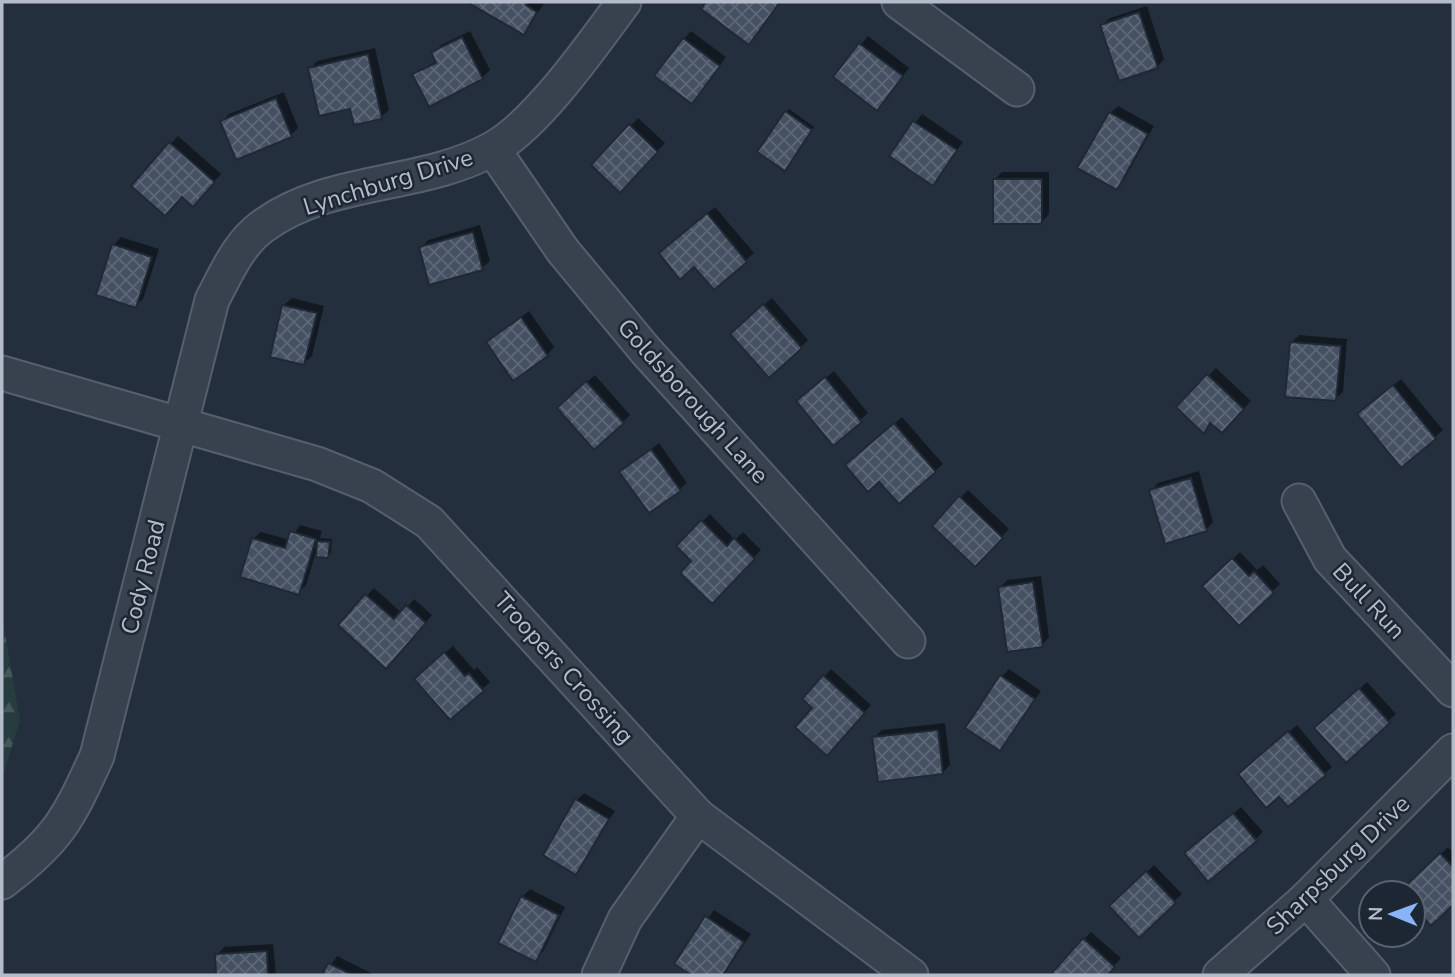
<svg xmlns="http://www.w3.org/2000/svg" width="1455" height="977" viewBox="0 0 1455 977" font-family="'Nunito Sans',sans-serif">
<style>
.forest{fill:url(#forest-firs)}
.shadow{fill:#0007}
.building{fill:url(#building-cross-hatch);stroke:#1f2835;stroke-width:2}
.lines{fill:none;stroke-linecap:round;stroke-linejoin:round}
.minor-casing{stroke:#565f6c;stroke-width:37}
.minor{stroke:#38414e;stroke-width:33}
.labels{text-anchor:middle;stroke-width:5;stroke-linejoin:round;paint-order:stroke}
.street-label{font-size:24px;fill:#b4bcc9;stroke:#1d2633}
</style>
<defs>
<pattern id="forest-firs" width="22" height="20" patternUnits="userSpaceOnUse" patternTransform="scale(1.75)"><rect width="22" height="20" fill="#263c3f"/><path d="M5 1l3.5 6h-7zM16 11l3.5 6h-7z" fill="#435659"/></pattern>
<pattern id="building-cross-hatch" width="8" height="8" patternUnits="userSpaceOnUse" patternTransform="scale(1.75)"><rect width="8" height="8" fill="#455162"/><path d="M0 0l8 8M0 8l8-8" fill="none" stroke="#5d6877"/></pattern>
</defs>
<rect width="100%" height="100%" fill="#242f3e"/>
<polygon class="forest" points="2,616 20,720 2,779"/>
<g class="shadow">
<polygon points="470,2 540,2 544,4 523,33"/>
<polygon points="708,2 781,2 749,42 703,9"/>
<polygon points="1147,6 1164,59 1157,67 1102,25 1110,18"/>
<polygon points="470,31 490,70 482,78 415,75 437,60 433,53 441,45"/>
<polygon points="691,31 726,57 699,94 684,39"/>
<polygon points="868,36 909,68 884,101 835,77"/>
<polygon points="375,48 389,110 381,117 351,107 310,69 317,61"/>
<polygon points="284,92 298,128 291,135 222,122 229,114"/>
<polygon points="1118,106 1154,126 1124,180 1116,188 1110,113"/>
<polygon points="789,109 814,127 788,165 786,112"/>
<polygon points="922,114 963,142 933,184 892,156"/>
<polygon points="638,118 665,143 620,190 593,165"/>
<polygon points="178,136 221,174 200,197 133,185"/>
<polygon points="1002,172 1049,172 1049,214 1042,222 994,180"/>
<polygon points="715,207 754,253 714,288 695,265 668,246"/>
<polygon points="480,225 490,261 482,268 421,248 428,240"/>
<polygon points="121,237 159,249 143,299 135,306 98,294 114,245"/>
<polygon points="292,298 324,306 312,356 304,363 284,305"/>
<polygon points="772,298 808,340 801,347 740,326"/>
<polygon points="529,311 554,347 547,355 488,342"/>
<polygon points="1299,335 1347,339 1343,392 1335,399 1291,343"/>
<polygon points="1216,368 1251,401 1222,431 1212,422 1204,432 1178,407"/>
<polygon points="834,371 868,413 833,444 806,394"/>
<polygon points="595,375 630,415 623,422 566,400"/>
<polygon points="1401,379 1443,430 1401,466 1367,407"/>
<polygon points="902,417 943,464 935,471 880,479 855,458"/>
<polygon points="659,443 687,483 679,490 622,472"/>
<polygon points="1199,471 1213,522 1206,530 1151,491 1158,483"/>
<polygon points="968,490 1009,529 975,565 934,526"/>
<polygon points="710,514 735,540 743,532 761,550 712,601 694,561 678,546"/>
<polygon points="300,525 322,531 320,538 332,539 331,553 328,556 315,555 306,585 298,593 253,539 261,532 290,540"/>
<polygon points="1240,552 1257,570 1263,565 1280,584 1239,623 1205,586"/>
<polygon points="1041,576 1049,637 1042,645 1000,588 1007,580"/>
<polygon points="374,588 402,613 414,599 432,615 394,659 340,625"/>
<polygon points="453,646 474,670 477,667 490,682 450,718 424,671"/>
<polygon points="831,669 871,705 834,746 814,708 824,677"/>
<polygon points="1009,669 1041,691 1000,749 1002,676"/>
<polygon points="1367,682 1396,714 1346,761 1324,721"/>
<polygon points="945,723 950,765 942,773 874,738 882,730"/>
<polygon points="1297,725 1332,767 1324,774 1280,794 1247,767"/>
<polygon points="584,793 615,811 576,872 577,800"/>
<polygon points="1241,807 1263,832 1255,840 1194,846"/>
<polygon points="1448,847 1453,852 1453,903 1431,923 1413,903 1413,893 1402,891"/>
<polygon points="1154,865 1182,894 1139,935 1112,906"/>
<polygon points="530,889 565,907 543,952 535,959 522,897"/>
<polygon points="714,910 751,934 724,975 695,975 676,963"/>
<polygon points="1091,932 1121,958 1106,975 1052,975"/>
<polygon points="273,944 276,975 218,975 217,955 224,947"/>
<polygon points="337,956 375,975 324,975"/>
</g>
<g class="building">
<polygon points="467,2 528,2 526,5 537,12 524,35"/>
<polygon points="706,2 780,2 749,45 701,9"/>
<polygon points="1139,12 1158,68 1119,81 1100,25"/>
<polygon points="462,37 483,79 429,107 412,74 436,63 431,52"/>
<polygon points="683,38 720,66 692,104 654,76"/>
<polygon points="859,43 903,76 877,111 833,77"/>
<polygon points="368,54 382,119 354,125 350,109 319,116 308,68"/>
<polygon points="276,98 292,137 236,160 220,121"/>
<polygon points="785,111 812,130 785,171 757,152"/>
<polygon points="1109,112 1148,134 1117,190 1077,168"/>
<polygon points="913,121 957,150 933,186 889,156"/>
<polygon points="629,124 658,152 620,193 591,165"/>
<polygon points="169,142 215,182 193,207 182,197 165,216 131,186"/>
<rect x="993" y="179" width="49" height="45"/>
<polygon points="707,213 747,262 714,290 694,267 680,280 659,253"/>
<polygon points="473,232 483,270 429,285 419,247"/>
<polygon points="112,244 152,257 136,308 96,295"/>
<polygon points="763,304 802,348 769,378 730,334"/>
<polygon points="282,305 317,313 304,365 270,357"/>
<polygon points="521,317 548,356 513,381 486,342"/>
<polygon points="1290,342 1341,346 1336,401 1285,397"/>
<polygon points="1207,374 1244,409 1222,433 1210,423 1204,434 1176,407"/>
<polygon points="825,377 862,422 833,446 796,401"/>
<polygon points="586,381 624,423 594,450 557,408"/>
<polygon points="1393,385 1436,439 1401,468 1357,414"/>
<polygon points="894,423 936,472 899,504 879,482 868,492 845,465"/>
<polygon points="651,449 681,491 649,513 619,472"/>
<polygon points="1191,478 1207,531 1165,544 1149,490"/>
<polygon points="959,496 1003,538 975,567 932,526"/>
<polygon points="701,520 727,546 734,538 755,559 712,604 680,573 691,561 676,546"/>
<polygon points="290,531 316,539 299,595 240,577 252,538 285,548"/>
<polygon points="317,541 330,542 328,558 316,557"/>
<polygon points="1232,558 1249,576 1254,571 1274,593 1239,626 1202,586"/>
<polygon points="1033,582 1043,647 1007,652 998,587"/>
<polygon points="365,594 394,619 406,605 426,623 386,669 338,625"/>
<polygon points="444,652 465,676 469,673 484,691 450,720 414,679"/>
<polygon points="823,675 865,713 827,756 795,727 812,708 802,699"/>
<polygon points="1000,675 1035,699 1000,751 965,728"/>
<polygon points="1359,688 1390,723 1346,763 1314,728"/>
<polygon points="938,730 943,774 878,782 872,737"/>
<polygon points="1288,731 1326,775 1288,807 1279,797 1266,808 1238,774"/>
<polygon points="575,799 609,819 576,875 543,855"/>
<polygon points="1233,813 1257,841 1208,882 1184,853"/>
<polygon points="1440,853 1453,867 1453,905 1431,926 1413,906 1413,893 1400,891"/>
<polygon points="1146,871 1176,903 1139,938 1109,906"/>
<polygon points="521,896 559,915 536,962 498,943"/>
<polygon points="705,916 744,942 723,975 691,975 674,964"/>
<polygon points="1083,938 1115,967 1108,975 1050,975"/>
<polygon points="267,951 268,975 216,975 215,954"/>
<polygon points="328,963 353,975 322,975"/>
</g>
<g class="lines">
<defs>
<g id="minor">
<polyline points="899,2 1017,89"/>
<polyline points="493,149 563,251 646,351 908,641"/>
<polyline points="2,373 317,464 372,486 429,522 698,816 911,975"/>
<polyline points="1299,501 1330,559 1453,690"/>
<path d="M2 882C59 839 68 819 97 756L212 300C226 274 238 244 263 226 330 177 423 188 494 148 538 123 593 44 624 2"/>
<polyline points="1306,899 1373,975"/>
<polyline points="599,975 625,919 698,816"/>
<polyline points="1220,975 1306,899 1453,751"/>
</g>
</defs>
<use href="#minor" class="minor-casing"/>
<use href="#minor" class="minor"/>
</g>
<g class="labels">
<g class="street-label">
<text transform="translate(388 182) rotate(-17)" y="8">Lynchburg Drive</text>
<text transform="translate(693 401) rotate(48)" y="8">Goldsborough Lane</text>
<text transform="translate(143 577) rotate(-76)" y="8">Cody Road</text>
<text transform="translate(1369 601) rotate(47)" y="8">Bull Run</text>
<text transform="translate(564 668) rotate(48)" y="8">Troopers Crossing</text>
<text transform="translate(1338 865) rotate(-44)" y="8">Sharpsburg Drive</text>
</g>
</g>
<rect width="1455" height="977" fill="none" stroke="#b4bcc9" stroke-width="7"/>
<g transform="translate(1392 914) rotate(271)"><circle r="33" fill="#1d2633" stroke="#59626f" stroke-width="2"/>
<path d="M0-5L12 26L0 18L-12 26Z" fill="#8ab4f8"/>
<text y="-10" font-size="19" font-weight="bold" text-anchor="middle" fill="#b4bcc9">N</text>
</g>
</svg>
